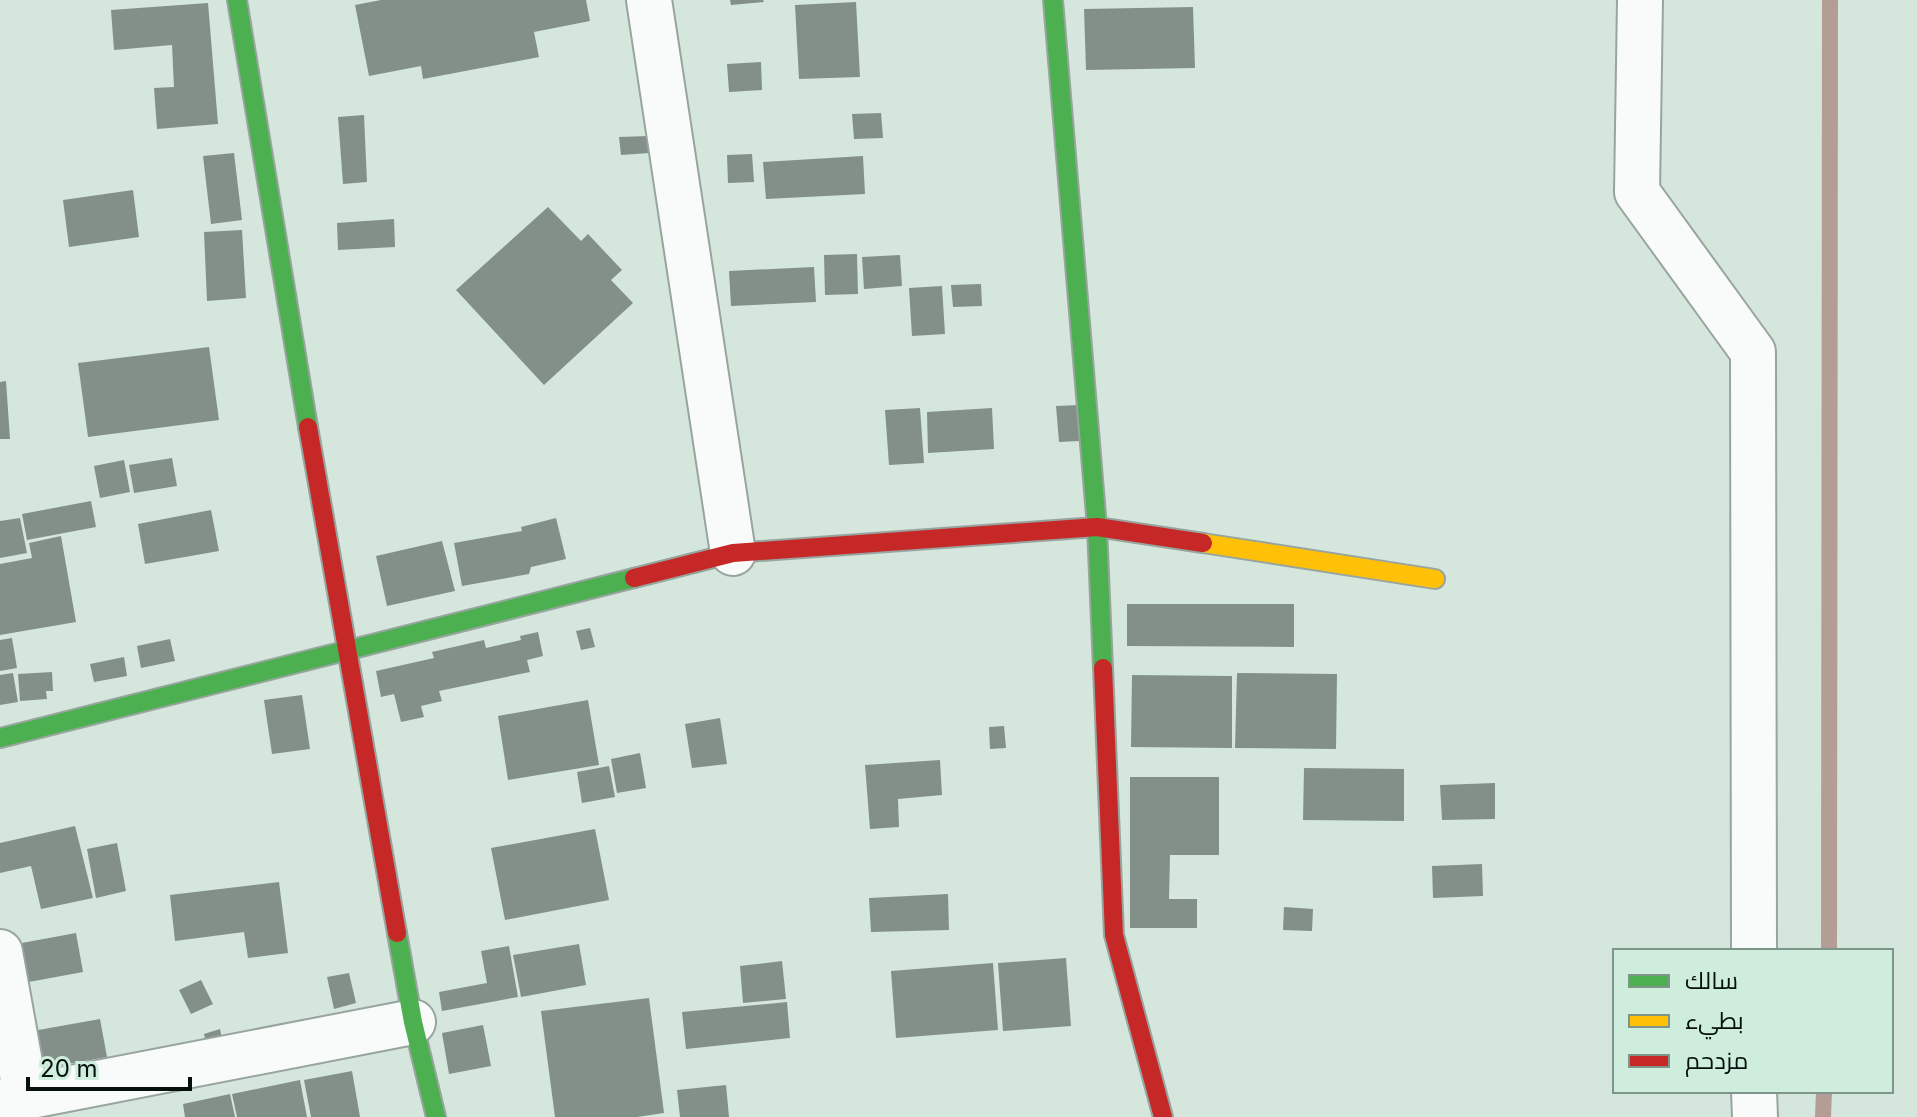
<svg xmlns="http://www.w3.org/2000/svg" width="1917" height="1117" viewBox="0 0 1917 1117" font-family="Inter,Cairo,sans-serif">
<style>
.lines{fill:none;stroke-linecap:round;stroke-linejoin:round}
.stream{stroke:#b49d95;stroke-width:16}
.building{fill:#839089}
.street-casing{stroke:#98a59e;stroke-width:48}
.fast-casing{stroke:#98a59e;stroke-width:22}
.slow-casing{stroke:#98a59e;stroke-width:22}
.jam-casing{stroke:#98a59e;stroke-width:22}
.street{stroke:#f9fbfa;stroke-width:44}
.fast{stroke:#4caf50;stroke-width:18}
.slow{stroke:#ffc107;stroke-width:18}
.jam{stroke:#c62828;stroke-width:18}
</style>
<rect width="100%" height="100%" fill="#d5e6dd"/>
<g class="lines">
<g class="stream">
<polyline points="1829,951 1830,0"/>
<polyline points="1823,1117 1824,1091"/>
</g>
</g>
<g class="building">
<polygon points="381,0 586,0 590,21 534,32 539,57 423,79 421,66 369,76 355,5"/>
<polygon points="730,0 763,0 764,2 731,5"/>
<polygon points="856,2 860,77 799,79 795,5"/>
<polygon points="208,3 218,124 157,129 154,88 174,87 172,45 114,50 111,10"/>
<polygon points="1193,7 1195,68 1086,70 1084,9"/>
<polygon points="761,62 762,90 729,92 727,64"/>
<polygon points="881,113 883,138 854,139 852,114"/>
<polygon points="364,115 367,182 343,184 338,117"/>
<polygon points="648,136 649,153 621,155 619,137"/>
<polygon points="234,153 242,220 211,224 203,156"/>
<polygon points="752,154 754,182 728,183 727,155"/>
<polygon points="863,156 865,194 766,199 763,162"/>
<polygon points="133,190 139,237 69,247 63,200"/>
<polygon points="548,207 581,241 588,234 622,270 611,280 633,303 544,385 456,290"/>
<polygon points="394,219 395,247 338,250 337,223"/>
<polygon points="242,230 246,298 207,301 204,232"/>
<polygon points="857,254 858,294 825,295 824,255"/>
<polygon points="900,255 902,286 864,289 862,257"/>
<polygon points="814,267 816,302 731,306 729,271"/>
<polygon points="981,284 982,306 953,307 951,285"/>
<polygon points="942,286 945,334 912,336 909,288"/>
<polygon points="209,347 219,420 88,437 78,363"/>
<polygon points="6,381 10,439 0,439 0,382"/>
<polygon points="1079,405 1080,441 1059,442 1056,406"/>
<polygon points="920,408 924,463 889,465 885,410"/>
<polygon points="992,408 994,449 928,453 927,412"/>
<polygon points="172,458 177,486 134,493 129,465"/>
<polygon points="124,460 130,492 100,498 94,466"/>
<polygon points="91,501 96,527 27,540 22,514"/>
<polygon points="211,510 219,551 145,564 138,524"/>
<polygon points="20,518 27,553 0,558 0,521"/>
<polygon points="556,518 566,559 531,567 529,574 462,586 454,543 522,531 521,527"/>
<polygon points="61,536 76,622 0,635 0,564 32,558 29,543"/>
<polygon points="442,541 455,591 387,606 376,556"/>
<polygon points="1127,604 1294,604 1294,647 1127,646"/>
<polygon points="590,628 595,647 581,650 576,631"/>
<polygon points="538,632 543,656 527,660 530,672 439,691 442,701 421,706 424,717 401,722 394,694 381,697 376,671 434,658 432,652 484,640 486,648 521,640 520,636"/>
<polygon points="12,638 17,668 0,671 0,640"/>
<polygon points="170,639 175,661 141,668 137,646"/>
<polygon points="124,657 127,676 94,682 90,664"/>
<polygon points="52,672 53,691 46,691 47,699 20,701 18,674"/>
<polygon points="13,673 18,702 0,705 0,675"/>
<polygon points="1237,673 1337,674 1336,749 1235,748"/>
<polygon points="1132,675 1232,676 1232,748 1131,747"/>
<polygon points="302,695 310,749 272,754 264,700"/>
<polygon points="588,700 599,765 508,780 498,716"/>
<polygon points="720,718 727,764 692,768 685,724"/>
<polygon points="1004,726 1006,748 990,749 989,727"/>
<polygon points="640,753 646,788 617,793 611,759"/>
<polygon points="940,760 942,795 898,799 899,827 870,829 865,765"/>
<polygon points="609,766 615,797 582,803 577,772"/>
<polygon points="1304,768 1404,769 1404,821 1303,820"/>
<polygon points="1130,777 1219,777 1219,855 1170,855 1169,899 1197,899 1197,928 1130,928"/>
<polygon points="1495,783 1495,819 1442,820 1440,785"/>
<polygon points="75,826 93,898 41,909 31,866 0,873 0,843"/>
<polygon points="595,829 609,900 505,920 491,848"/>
<polygon points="117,843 126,891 96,898 87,849"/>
<polygon points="1482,864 1483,896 1433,898 1432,866"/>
<polygon points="279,882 288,953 248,958 244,932 175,941 170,895"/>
<polygon points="948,894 949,930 871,932 869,898"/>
<polygon points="1284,907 1313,909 1312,931 1283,930"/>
<polygon points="76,933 83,972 18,984 11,945"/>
<polygon points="579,944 586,985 521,997 513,955"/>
<polygon points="509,946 518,997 442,1011 439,992 487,983 481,951"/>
<polygon points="1066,958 1071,1026 1003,1031 998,963"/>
<polygon points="782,961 786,999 743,1003 740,966"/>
<polygon points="993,963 998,1030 896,1038 891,971"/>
<polygon points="349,973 356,1003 334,1009 327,977"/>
<polygon points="201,980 213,1004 191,1014 179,990"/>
<polygon points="649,998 664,1113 637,1117 555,1117 541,1011"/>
<polygon points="787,1002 790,1038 686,1049 682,1012"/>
<polygon points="100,1019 107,1057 34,1070 27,1032"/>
<polygon points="483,1025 491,1066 449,1074 442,1033"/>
<polygon points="220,1029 223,1044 207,1049 204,1034"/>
<polygon points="352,1071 360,1117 311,1117 304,1080"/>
<polygon points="300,1080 307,1117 237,1117 232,1094"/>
<polygon points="726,1085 729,1117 680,1117 677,1090"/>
<polygon points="230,1094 235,1117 185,1117 183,1104"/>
</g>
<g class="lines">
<defs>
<g id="street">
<polyline points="649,0 733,553"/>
<polyline points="1640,0 1637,192 1753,352 1754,951"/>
<polyline points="0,952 26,1096"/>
<polyline points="1754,1091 1755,1117"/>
<polyline points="0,1102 413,1022"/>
</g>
<g id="fast">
<polyline points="237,0 308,427"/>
<polyline points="1053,0 1097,527 1103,668"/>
<polyline points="0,738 634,578"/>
<polyline points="397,933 413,1022 436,1117"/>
</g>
<polyline id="slow" points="1203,543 1435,579"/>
<g id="jam">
<polyline points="308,427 397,933"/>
<polyline points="634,578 733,553 1097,527 1203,543"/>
<polyline points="1103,668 1114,935 1163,1117"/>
</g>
</defs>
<use href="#street" class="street-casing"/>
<use href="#fast" class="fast-casing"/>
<use href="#slow" class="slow-casing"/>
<use href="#jam" class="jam-casing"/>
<use href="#street" class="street"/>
<use href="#fast" class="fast"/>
<use href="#slow" class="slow"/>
<use href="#jam" class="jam"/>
</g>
<rect x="1613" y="949" width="280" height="144" fill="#ceeddd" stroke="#7e9589" stroke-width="2"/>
<rect x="1629" y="975" width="40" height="12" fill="#4caf50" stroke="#7e9589" stroke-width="2"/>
<text x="1685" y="989" font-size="24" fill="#06110c">سالك</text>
<rect x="1629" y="1015" width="40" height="12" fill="#ffc107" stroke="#7e9589" stroke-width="2"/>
<text x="1685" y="1029" font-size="24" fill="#06110c">بطيء</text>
<rect x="1629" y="1055" width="40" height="12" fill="#c62828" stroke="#7e9589" stroke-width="2"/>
<text x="1685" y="1069" font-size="24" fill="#06110c">مزدحم</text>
<path d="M28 1077v12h162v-12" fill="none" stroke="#06110c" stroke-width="4"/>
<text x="40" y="1077" font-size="24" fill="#06110c" stroke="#ceeddd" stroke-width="6" paint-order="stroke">20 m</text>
</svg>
